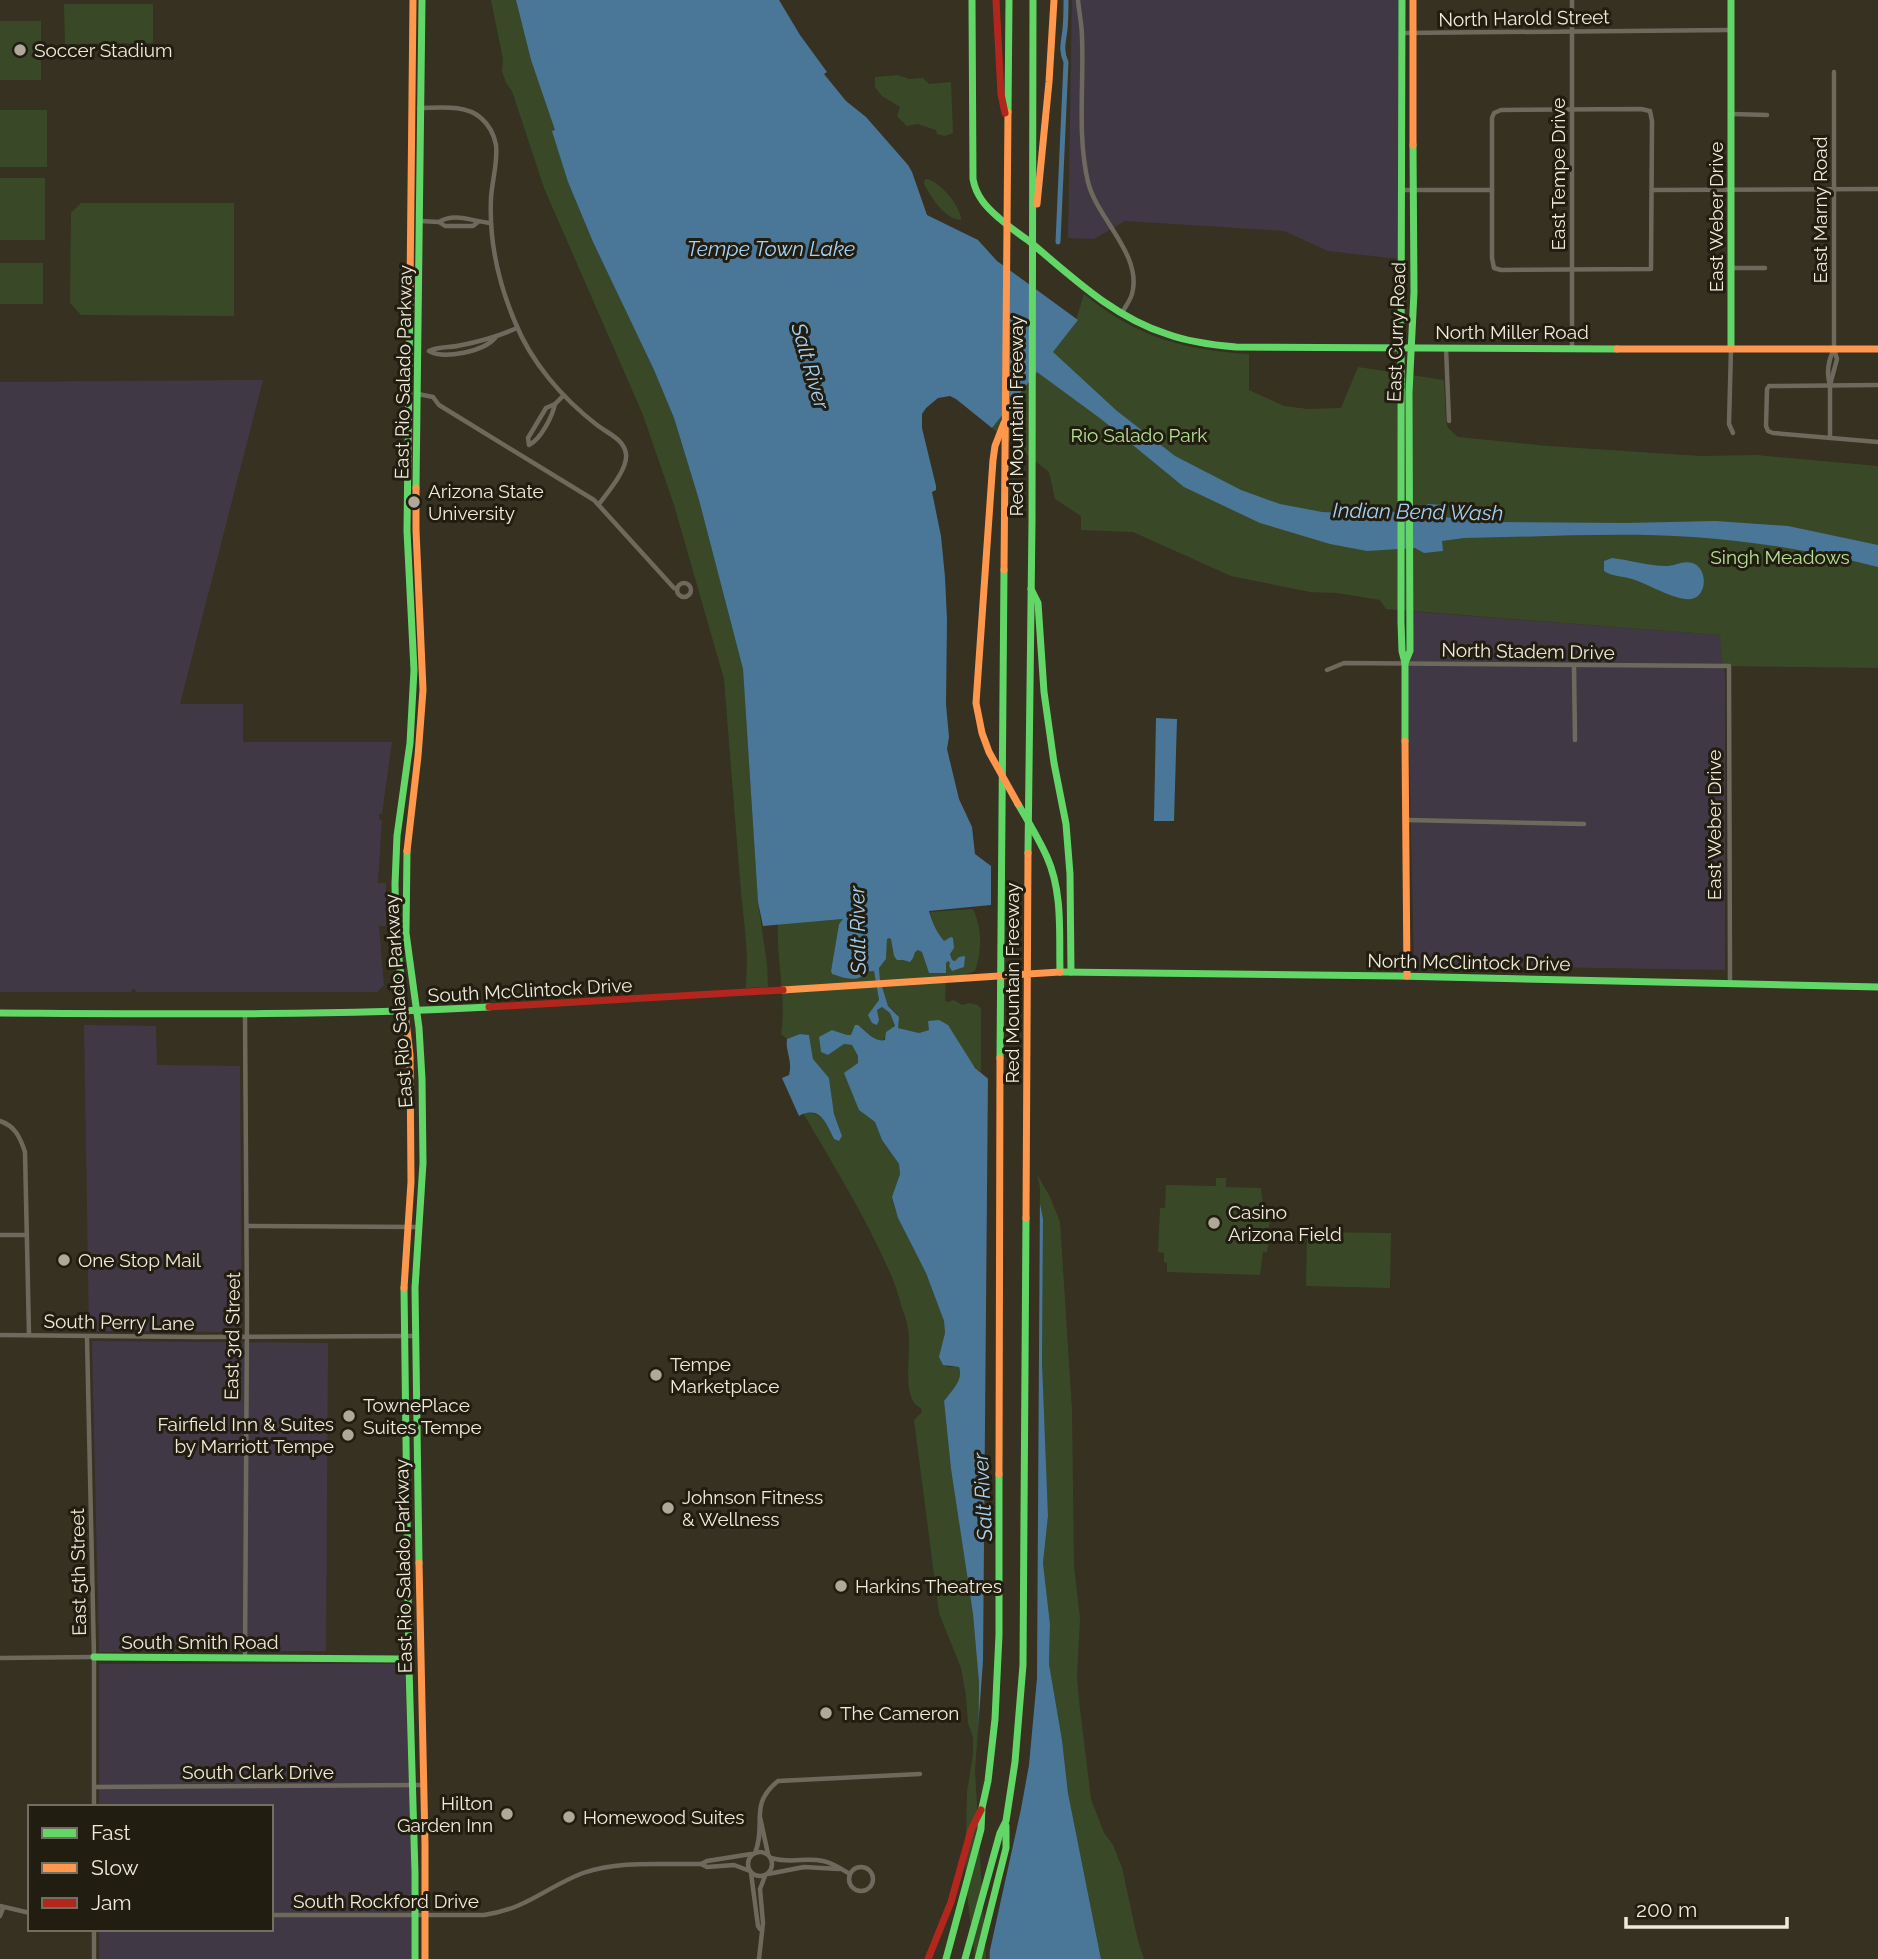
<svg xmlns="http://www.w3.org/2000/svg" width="1878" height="1959" viewBox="0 0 1878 1959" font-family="Raleway,sans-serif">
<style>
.industrial{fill:#403945}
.green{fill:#394928}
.water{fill:#4a7698}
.pier{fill:#363120}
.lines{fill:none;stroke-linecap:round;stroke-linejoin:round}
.canal{stroke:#4a7698;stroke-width:5}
.street{stroke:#6d6a5d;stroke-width:4.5}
.fast{stroke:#63d668;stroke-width:7}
.slow{stroke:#ff974d;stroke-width:7}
.jam{stroke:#b3261e;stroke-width:7}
.poi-dot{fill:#aea998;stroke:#211d10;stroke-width:2.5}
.labels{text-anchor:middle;stroke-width:6;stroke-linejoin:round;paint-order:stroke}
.street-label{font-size:19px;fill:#efead9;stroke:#211d10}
.poi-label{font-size:19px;fill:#efead9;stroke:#211d10;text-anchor:start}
.park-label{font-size:19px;fill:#b7e296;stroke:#211d10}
.water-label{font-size:21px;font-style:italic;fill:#a7d1f4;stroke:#211d10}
</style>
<rect width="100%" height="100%" fill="#363120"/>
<g class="industrial">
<polygon points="1072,0 1399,0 1400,259 1328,251 1284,231 1206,226 1125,221 1094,239 1068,238"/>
<polygon points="263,380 180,704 243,704 243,742 392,742 382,814 379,814 379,819 382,820 378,883 386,883 386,926 379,926 384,985 377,992 136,992 135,989 132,989 131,992 0,992 0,382"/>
<polygon points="1406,611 1720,635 1725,675 1725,970 1414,965"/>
<polygon points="84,1025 156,1026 157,1065 240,1066 242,1326 237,1332 89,1331"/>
<polygon points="92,1341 328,1343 326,1651 99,1652"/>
<polygon points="99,1664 394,1664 405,1670 411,1849 411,1959 99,1959 99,1929 271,1929 271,1807 99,1807"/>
</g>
<g class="green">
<polygon points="491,0 516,0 531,60 556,131 568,182 593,242 654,370 674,418 699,500 743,669 758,902 767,964 768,987 746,988 747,956 745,929 741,893 724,679 674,505 643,415 544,188 512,91 506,83 502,71 503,59"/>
<polygon points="64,4 153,4 153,43 65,44"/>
<rect x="0" y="21" width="41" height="59"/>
<polygon points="898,75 909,79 923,78 929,84 951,82 953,133 945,136 937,134 936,130 918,124 907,126 897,116 900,107 882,96 875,87 875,77"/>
<rect x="0" y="110" width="47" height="57"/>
<rect x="0" y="178" width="45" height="62"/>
<path d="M925 179C939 179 961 207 961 220 944 219 932 198 924 184Z"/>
<polygon points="81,203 234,203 234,316 81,315 70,303 71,213"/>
<rect x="0" y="263" width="43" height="41"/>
<path d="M1084 294C1136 337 1183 350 1249 354V390L1284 406 1308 409 1341 408 1358 367 1444 380 1446 422 1448 428 1458 437 1548 446 1701 456 1756 455 1878 466V668L1723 666 1720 635 1386 609 1380 600 1337 593 1310 592 1231 576 1133 532 1081 530V516L1055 499 1049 472 992 428 1075 324Z"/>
<path d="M973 909C982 928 982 951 975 971L946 981 945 1001 948 1002 954 1000 962 1005 969 1003 978 1005 981 1009V1072L929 1030 919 1033 898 1028 897 1014 888 1006 880 980 879 968 886 959 887 938H891L894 956 918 950 922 951 929 973 948 961 950 963 949 966 964 967V963L959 957 957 961 952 960 947 941H944C937 933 932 922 930 912Z"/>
<path d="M844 919 839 924 831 971 832 974 860 978 868 971H874L879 1001 876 1006 879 1020 877 1010 882 1007 890 1013 895 1027 882 1041H878L858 1025 852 1035H847L832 1030 819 1038 821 1052 828 1055 844 1044 852 1045 858 1056 859 1110 875 1122 882 1140 899 1164 900 1174 892 1198 898 1218 926 1273 944 1321 945 1333 940 1357 948 1367H959C964 1380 951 1391 944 1401L951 1469 973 1614 979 1683 978 1771 990 1959H975L965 1878 967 1792 973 1754V1737L968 1723 966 1696 961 1668 939 1613 914 1420 922 1412 921 1408C902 1401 910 1359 909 1343 909 1333 908 1325 905 1316 900 1303 897 1288 891 1275 867 1219 834 1166 803 1113 824 1111 825 1123 834 1139L842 1136 834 1114 829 1078 813 1059 809 1035 800 1034 787 1039 781 1034C787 997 776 961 778 924Z"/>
<polygon points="1033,1167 1050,1197 1060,1222 1072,1410 1074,1566 1080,1618 1077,1676 1079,1701 1091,1799 1104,1833 1113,1845 1122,1868 1138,1941 1144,1959 1101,1959 1068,1793 1062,1740 1049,1664 1050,1624 1043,1563 1048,1516 1042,1362 1043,1219"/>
<polygon points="1216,1178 1226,1178 1226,1187 1261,1188 1263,1210 1268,1210 1268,1218 1270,1219 1268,1235 1270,1235 1267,1252 1263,1252 1260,1275 1167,1272 1167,1263 1164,1262 1164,1253 1158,1252 1160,1208 1165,1208 1166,1185 1216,1186"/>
<polygon points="1307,1232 1391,1233 1390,1288 1306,1286"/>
</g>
<g class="water">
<path d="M516 0H779L800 35 827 72 824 74 846 101 866 117 908 165 912 172 927 215 978 240 997 261 1078 320 1053 352 1117 411 1175 456 1241 490 1280 504 1322 512 1363 514 1379 505 1396 513 1415 514 1428 504 1443 505V517L1495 522 1626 523 1715 521 1788 526 1878 545V567C1818 552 1755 541 1693 537 1617 532 1540 537 1464 538L1442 541 1443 551 1424 553 1415 548 1367 551 1330 544 1260 523 1184 487 1101 419 1037 372 992 428 956 399 950 396 938 398 926 408 922 414V428L936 486V490L932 492 941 536 945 577 947 620 946 704 949 737 947 749 959 799 972 827 975 854 991 866V905L929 911C932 922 937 933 944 941L951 937 953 938 954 948 950 954 952 960 955 961 959 957 965 956 964 967 952 971 949 966 950 963 948 961 946 963V973H929L922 952 918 950 915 952 913 958 910 962 903 960H897L894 956 891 939 889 938 887 939 886 959 879 968 880 980 888 1006 899 1017 898 1028 919 1033 929 1030 928 1021 939 1020 948 1025 975 1068 1008 1095 1033 1167 1043 1219 1042 1362 1048 1516 1043 1563 1050 1624 1049 1664 1062 1740 1068 1793 1101 1959H990L978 1771 979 1683 973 1614 951 1469 944 1401C951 1391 964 1380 959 1367L943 1365 939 1357 945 1333 944 1321 926 1273 898 1218 892 1197 900 1174 899 1164 882 1140 875 1122 859 1110 844 1073 858 1063V1056L852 1045 844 1044 828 1055 821 1052 819 1037 832 1030 847 1035H851L855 1025H858C866 1031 875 1043 885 1040L886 1032 895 1026 890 1013 882 1007 877 1010 879 1020 877 1025 872 1023 868 1015 879 1000 874 971C863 972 872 970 863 976 853 982 842 977 832 974L831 971 839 924 843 919 763 926 758 902 743 669 699 500 674 418 654 370 593 242 568 182 552 131 555 130 531 60Z"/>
<path d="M1612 558C1630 560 1648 566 1666 566 1674 566 1684 560 1692 563 1708 567 1708 597 1691 599 1676 601 1650 585 1635 580 1625 576 1613 577 1604 571V561Z"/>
<polygon points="1156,718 1177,719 1174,821 1154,821"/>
<path d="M800 1034 809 1035 813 1059 829 1078 834 1114 842 1136 839 1141 834 1139C826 1123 820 1105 799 1116L782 1078 789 1075C793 1061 785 1051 787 1039Z"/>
</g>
<polygon class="pier" points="988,1073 1011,1094 1036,1166 1040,1188 1037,1678 1029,1765 1021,1809 988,1959 986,1959 975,1771 983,1661"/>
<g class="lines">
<path class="canal" d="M1058 242 1066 62C1060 49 1064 41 1065 29 1066 19 1066 9 1066 0"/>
<g class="street">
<path d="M1078 0C1079 12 1082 25 1082 37 1084 85 1077 135 1088 182 1097 219 1143 255 1132 294 1130 301 1125 307 1122 313"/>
<polyline points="1572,0 1572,347"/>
<polyline points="1403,33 1730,30"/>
<path d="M419 108C439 108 465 104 481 118 489 125 494 134 496 145 498 162 492 181 491 198 489 241 498 282 515 322 531 362 562 398 597 425 607 433 624 439 626 454 628 469 608 492 599 504"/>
<polygon points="1641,109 1650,111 1652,121 1651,269 1501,270 1494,268 1492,258 1492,118 1494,113 1501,110"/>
<polyline points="1732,114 1767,115"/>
<polyline points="1402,190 1492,190"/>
<polyline points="1652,190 1878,189"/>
<polyline points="420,221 439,222"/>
<path d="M478 222 473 226H445L439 222C455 212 474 222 491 223"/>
<polyline points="1732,268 1765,268"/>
<path d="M495 338C484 351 444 360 429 351 439 346 451 348 462 345 482 341 499 336 517 328"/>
<polyline points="1446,348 1449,421"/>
<polyline points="1731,349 1729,424 1733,433"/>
<polyline points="1830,385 1837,359 1834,349 1834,72"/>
<polyline points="1878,385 1769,386 1767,389 1766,426 1768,431 1773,433 1878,442"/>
<polyline points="418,394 433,397 439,405 594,500 674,588 677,589"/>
<path d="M555 404C552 417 541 439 529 445L528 438 546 408 555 404 563 396"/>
<path d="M1830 438V385C1826 372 1828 361 1834 349"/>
<circle cx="684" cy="590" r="7"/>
<polyline points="1574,666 1575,740"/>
<polyline points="1327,670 1344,663 1729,666 1730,982"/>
<polyline points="1407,820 1584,824"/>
<path d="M0 1121C15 1126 20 1137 25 1152L29 1335"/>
<polyline points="247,1226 418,1227"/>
<polyline points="0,1235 27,1235"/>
<polyline points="0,1335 196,1337 416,1336"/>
<polyline points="87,1337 94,1657 94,1807"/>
<polyline points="0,1658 93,1657"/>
<polyline points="245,1658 247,1316 245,1015"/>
<polyline points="94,1787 422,1785"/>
<polyline points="760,1817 768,1854"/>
<circle cx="760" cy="1864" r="12"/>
<path d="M755 1853C767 1824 748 1805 778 1781L920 1774"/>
<path d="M771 1858C792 1864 804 1857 823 1861 833 1863 841 1869 850 1874"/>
<polyline points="701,1864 707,1861 751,1854"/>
<circle cx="861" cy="1879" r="12"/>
<polyline points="751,1873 758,1926 760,1929"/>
<polyline points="768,1874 804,1867 839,1869"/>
<polyline points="0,1906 30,1913"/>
<path d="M271 1915H484C527 1909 546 1887 583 1873 620 1860 662 1865 701 1864L707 1867 734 1865 750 1871"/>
<polyline points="0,1916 3,1908"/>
<polyline points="94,1959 94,1929"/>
<polyline points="759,1959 763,1923 760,1889 765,1876"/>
</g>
<g class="fast">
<path d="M972 0 973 179C976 196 986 207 999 218 1008 226 1019 234 1029 241 1072 277 1113 317 1167 334 1189 342 1212 345 1236 347L1617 349"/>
<path d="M1402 0C1402 207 1400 415 1401 622L1402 651 1405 663V741"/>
<polyline points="1731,0 1731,348"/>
<polyline points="1008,112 1009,0"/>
<polyline points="416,488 422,0"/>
<polyline points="1031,589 1038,603 1044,692 1054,763 1066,824 1070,874 1071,972"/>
<polyline points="1405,663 1410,651 1409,393 1414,292 1413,145"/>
<path d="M1018 804C1028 821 1039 839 1047 857 1063 893 1059 934 1060 972"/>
<polyline points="407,851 406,933 419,1028 422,1079 423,1163 415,1288 419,1563"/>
<polyline points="1028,853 1032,522 1033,0"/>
<polyline points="1060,972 1397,976 1878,987"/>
<polyline points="403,996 396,932 395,884 397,836 410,743 414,670 407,531 410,288"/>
<path d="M0 1013C163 1014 326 1016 489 1007"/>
<polyline points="1000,1058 1004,570"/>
<polyline points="404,1288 409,1668 415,1873 415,1959"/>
<polyline points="94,1657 401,1659"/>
<polyline points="946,1959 981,1829 982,1808 988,1781 995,1719 999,1635 999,1474"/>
<polyline points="965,1959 1000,1833 1006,1821 1015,1762 1023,1665 1026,1218"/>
<polyline points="978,1959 1006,1848 1006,1826"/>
</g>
<g class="slow">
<polyline points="1413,0 1413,145"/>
<polyline points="1037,204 1049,82 1054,0"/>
<polyline points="410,288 413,0"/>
<polyline points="1617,349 1878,349"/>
<polyline points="1004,423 995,446 993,460 976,703 982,733 989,752 1018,804"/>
<polyline points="1004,570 1008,112"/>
<polyline points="1405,741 1407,976"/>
<polyline points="407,851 418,756 423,690 416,530 416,488"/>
<polyline points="783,990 1060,972"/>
<polyline points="403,996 410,1055 411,1182 404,1288"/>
<polyline points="1026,1218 1028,853"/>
<polyline points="999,1474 1000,1058"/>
<polyline points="419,1563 425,1844 425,1959"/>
</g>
<g class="jam">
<polyline points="996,0 1001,94 1005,113"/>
<polyline points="489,1007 783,990"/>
<polyline points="928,1959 951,1902 971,1830 981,1810"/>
</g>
</g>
<g class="poi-dot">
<circle cx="20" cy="50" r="7"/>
<circle cx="414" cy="502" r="7"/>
<circle cx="1214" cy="1223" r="7"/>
<circle cx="64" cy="1260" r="7"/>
<circle cx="656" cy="1375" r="7"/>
<circle cx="349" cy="1416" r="7"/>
<circle cx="348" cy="1435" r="7"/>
<circle cx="668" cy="1508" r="7"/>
<circle cx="841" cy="1586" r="7"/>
<circle cx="826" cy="1713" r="7"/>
<circle cx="507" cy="1814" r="7"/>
<circle cx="569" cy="1817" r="7"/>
</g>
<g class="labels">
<g class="street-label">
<text transform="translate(1524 18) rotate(-1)" y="7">North Harold Street</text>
<text transform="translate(1558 174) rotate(-90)" y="7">East Tempe Drive</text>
<text transform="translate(1820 210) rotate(-90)" y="7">East Marny Road</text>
<text transform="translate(1716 217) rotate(-90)" y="7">East Weber Drive</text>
<text transform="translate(1396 332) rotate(-88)" y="7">East Curry Road</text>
<text x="1512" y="339">North Miller Road</text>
<text transform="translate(403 372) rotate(-89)" y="7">East Rio Salado Parkway</text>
<text transform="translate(1016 416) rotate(-90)" y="7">Red Mountain Freeway</text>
<text transform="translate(1528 651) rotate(1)" y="7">North Stadem Drive</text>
<text transform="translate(1714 825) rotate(-90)" y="7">East Weber Drive</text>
<text transform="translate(1469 962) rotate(1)" y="7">North McClintock Drive</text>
<text transform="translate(1012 983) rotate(-90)" y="7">Red Mountain Freeway</text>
<text transform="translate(530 990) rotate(-3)" y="7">South McClintock Drive</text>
<text transform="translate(398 1001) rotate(-94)" y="7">East Rio Salado Parkway</text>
<text transform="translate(119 1322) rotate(1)" y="7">South Perry Lane</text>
<text transform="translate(232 1336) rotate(-89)" y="7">East 3rd Street</text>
<text transform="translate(403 1566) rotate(-91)" y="7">East Rio Salado Parkway</text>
<text transform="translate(78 1572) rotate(-91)" y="7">East 5th Street</text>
<text x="200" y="1649">South Smith Road</text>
<text x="258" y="1779">South Clark Drive</text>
<text x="386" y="1908">South Rockford Drive</text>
</g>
<g class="poi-label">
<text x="34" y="57">Soccer Stadium</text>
<text x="428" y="498">Arizona State<tspan x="428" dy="22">University</tspan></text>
<text x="1228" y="1219">Casino<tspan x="1228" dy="22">Arizona Field</tspan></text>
<text x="78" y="1267">One Stop Mail</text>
<text x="670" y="1371">Tempe<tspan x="670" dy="22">Marketplace</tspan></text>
<text x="363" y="1412">TownePlace<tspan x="363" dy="22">Suites Tempe</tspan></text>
<text x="334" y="1431" text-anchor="end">Fairfield Inn &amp; Suites<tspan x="334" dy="22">by Marriott Tempe</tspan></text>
<text x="682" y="1504">Johnson Fitness<tspan x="682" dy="22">&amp; Wellness</tspan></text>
<text x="855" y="1593">Harkins Theatres</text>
<text x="840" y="1720">The Cameron</text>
<text x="493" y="1810" text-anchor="end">Hilton<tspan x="493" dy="22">Garden Inn</tspan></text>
<text x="583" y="1824">Homewood Suites</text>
</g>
<g class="park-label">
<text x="1139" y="442">Rio Salado Park</text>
<text x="1780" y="564">Singh Meadows</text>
</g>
<g class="water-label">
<text x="771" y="256">Tempe Town Lake</text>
<text transform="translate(810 366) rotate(74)" y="7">Salt River</text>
<text transform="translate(1418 512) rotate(1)" y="7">Indian Bend Wash</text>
<text transform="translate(858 930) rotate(-91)" y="7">Salt River</text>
<text transform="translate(983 1497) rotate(-93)" y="7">Salt River</text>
</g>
</g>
<rect x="28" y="1805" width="245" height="126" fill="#211d10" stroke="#736f60" stroke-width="2"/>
<rect x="42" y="1828" width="35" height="10" fill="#63d668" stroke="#736f60" stroke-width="2"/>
<text x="91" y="1840" font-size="21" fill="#efead9">Fast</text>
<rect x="42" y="1863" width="35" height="10" fill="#ff974d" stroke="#736f60" stroke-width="2"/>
<text x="91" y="1875" font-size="21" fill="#efead9">Slow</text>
<rect x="42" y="1898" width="35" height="10" fill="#b3261e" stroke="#736f60" stroke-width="2"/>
<text x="91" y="1910" font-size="21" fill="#efead9">Jam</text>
<path d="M1626 1917v10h161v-10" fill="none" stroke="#efead9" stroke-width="3.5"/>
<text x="1636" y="1917" font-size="21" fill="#efead9" stroke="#211d10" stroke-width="5" paint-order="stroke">200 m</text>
</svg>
